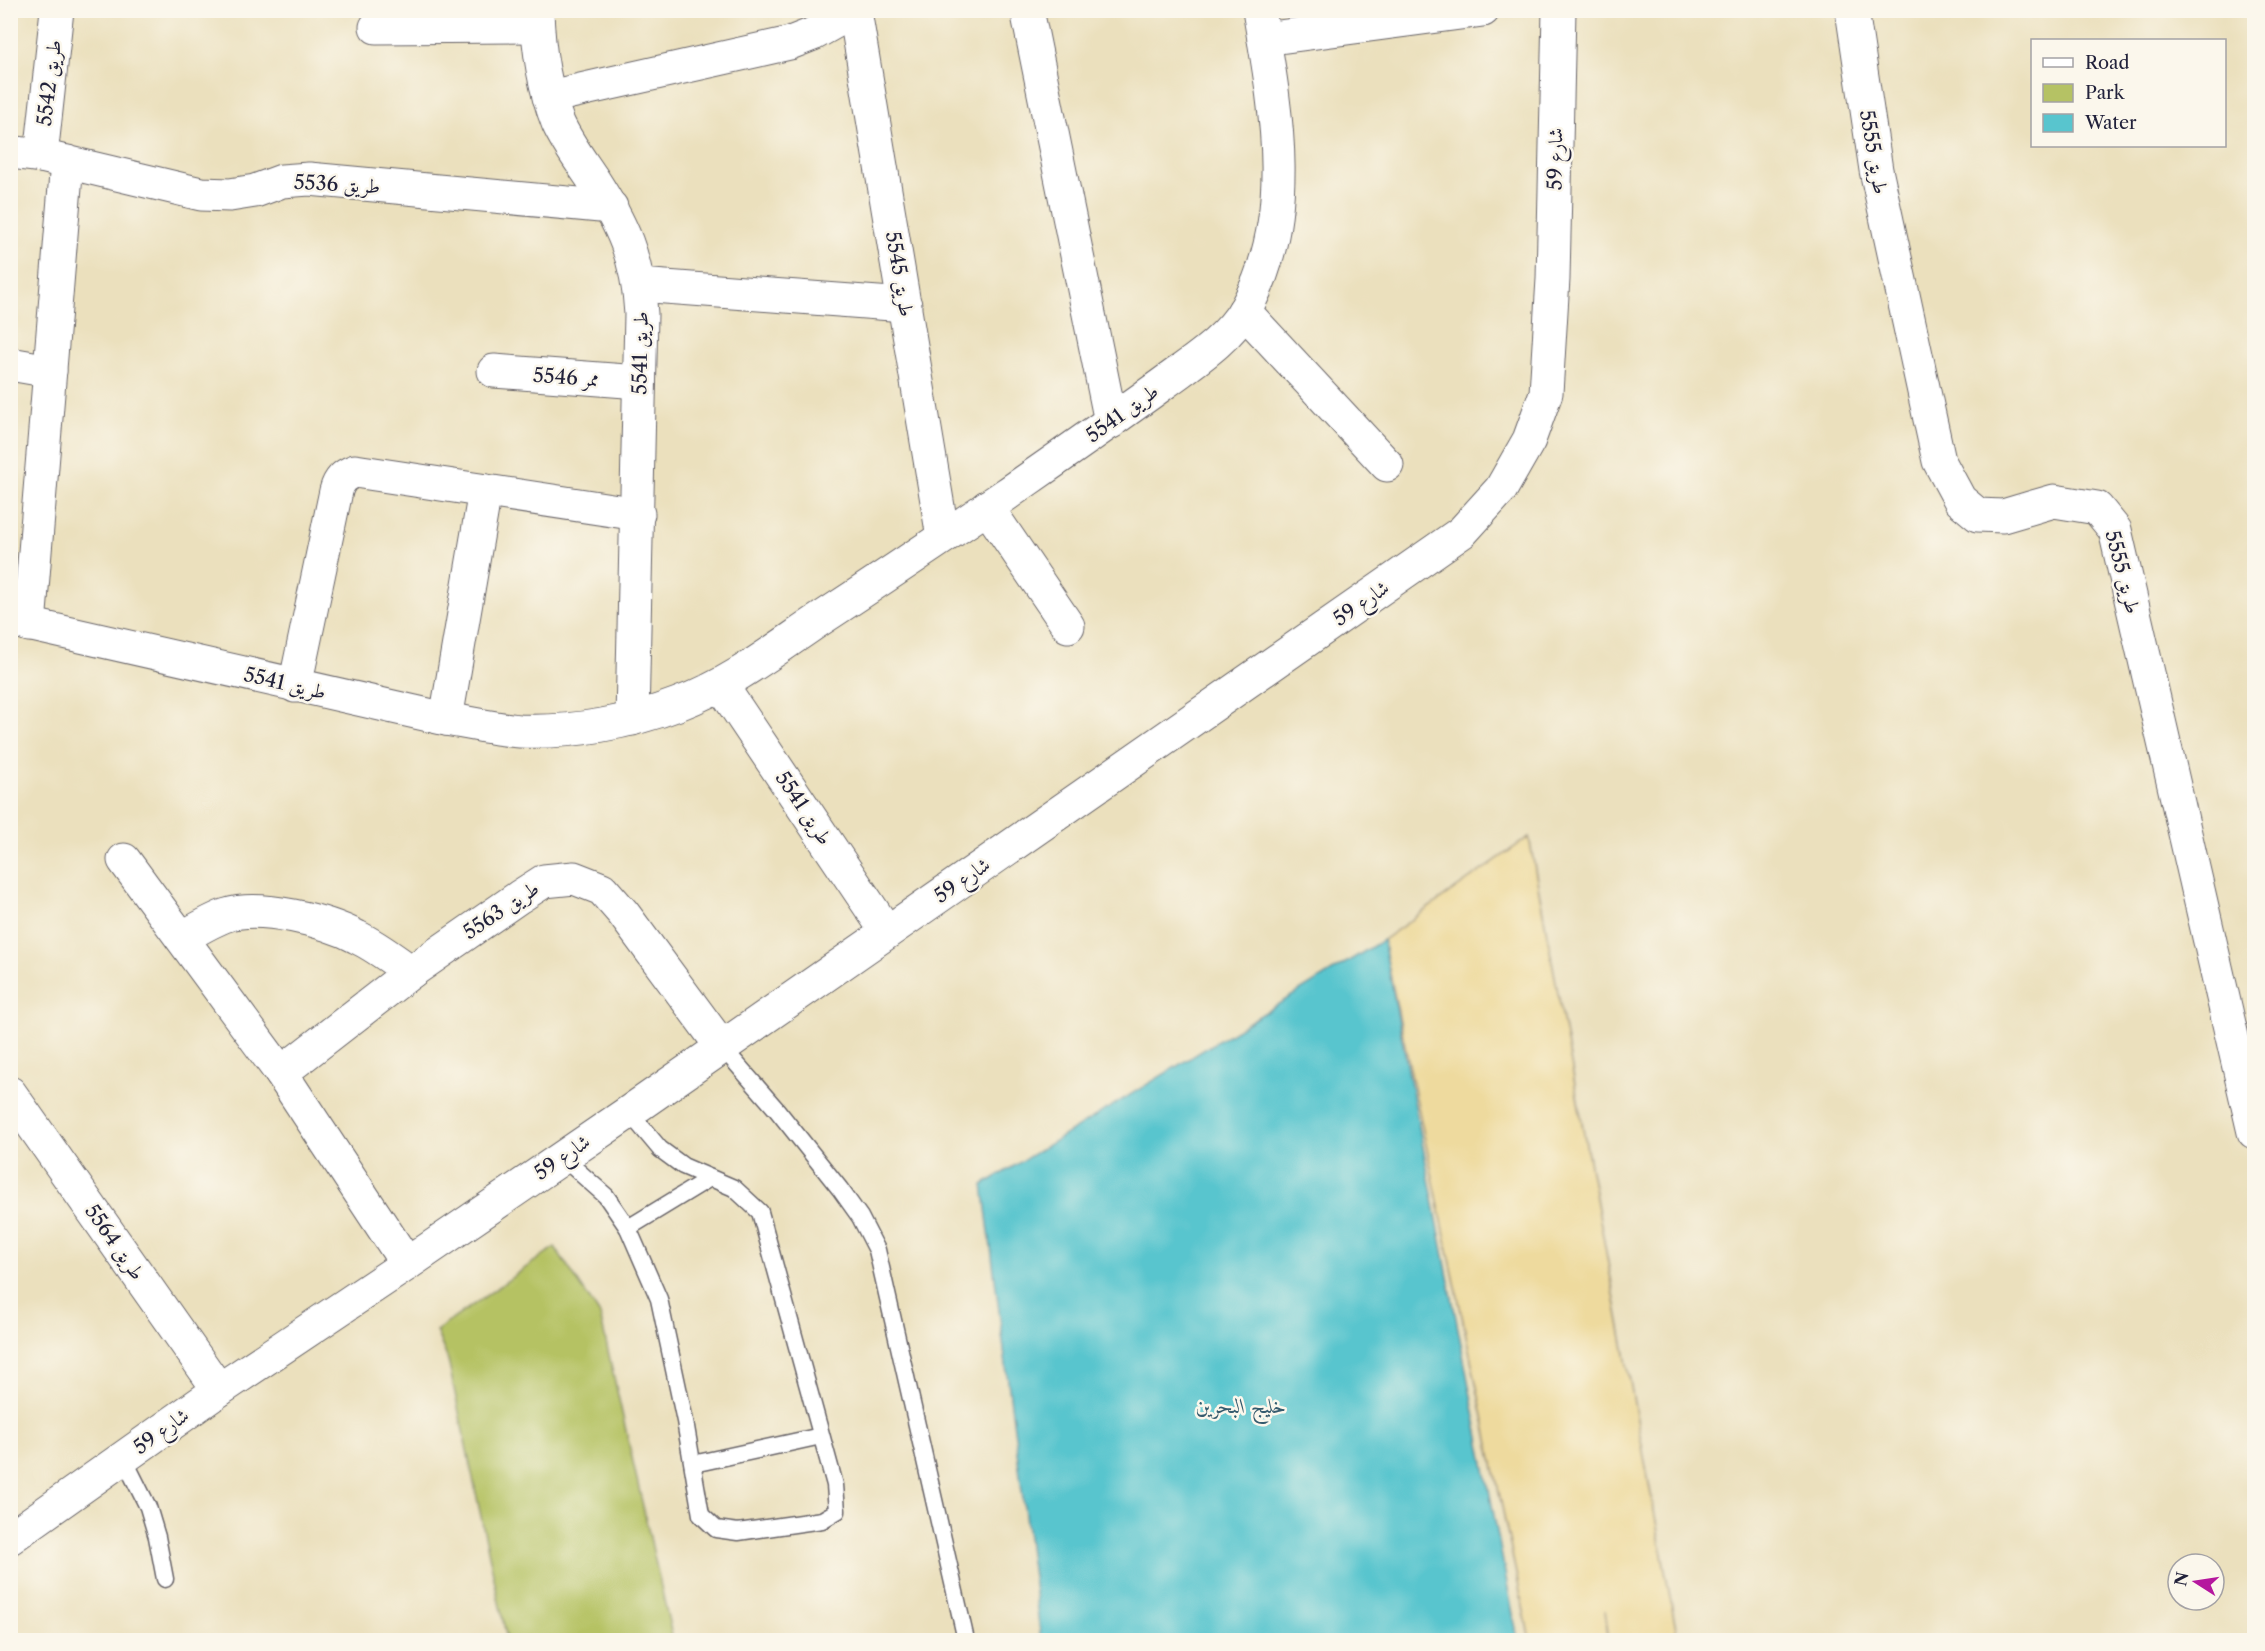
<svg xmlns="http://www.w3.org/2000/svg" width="2265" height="1651" viewBox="0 0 2265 1651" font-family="'Libre Caslon Text',Amiri,serif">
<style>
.green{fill:#b5c264;stroke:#6c7250;stroke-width:1.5}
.sand{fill:#eeda9e;stroke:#887e6c;stroke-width:1.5}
.water{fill:#58c5ce;stroke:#3d7484;stroke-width:1.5}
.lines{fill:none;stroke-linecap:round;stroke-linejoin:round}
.lane-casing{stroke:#686468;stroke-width:19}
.street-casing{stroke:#686468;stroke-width:35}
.secondary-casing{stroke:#686468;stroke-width:35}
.lane{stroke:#fff;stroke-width:16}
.street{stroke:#fff;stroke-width:33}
.secondary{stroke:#fff;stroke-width:33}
.labels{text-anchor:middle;stroke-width:5;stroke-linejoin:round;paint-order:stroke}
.street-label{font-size:20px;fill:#22223b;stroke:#fbf7ec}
.water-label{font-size:21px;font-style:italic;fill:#355b6e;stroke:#fbf7ec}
</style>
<rect width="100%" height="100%" fill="#fbf7ec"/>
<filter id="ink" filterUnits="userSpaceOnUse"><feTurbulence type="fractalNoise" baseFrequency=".0167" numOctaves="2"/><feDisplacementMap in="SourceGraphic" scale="12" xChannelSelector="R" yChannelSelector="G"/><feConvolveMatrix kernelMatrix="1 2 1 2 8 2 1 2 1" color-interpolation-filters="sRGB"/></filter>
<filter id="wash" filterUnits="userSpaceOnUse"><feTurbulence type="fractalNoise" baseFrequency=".008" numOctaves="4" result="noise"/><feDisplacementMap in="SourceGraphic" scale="24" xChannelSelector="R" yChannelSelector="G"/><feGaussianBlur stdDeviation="1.35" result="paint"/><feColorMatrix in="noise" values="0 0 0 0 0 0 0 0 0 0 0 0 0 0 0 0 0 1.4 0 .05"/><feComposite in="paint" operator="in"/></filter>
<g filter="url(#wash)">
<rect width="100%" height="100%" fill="#ebe0bd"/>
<polygon class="green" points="555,1247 600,1315 673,1640 507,1640 448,1360 436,1331"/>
<polygon class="sand" points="1529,837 1678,1640 1609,1640 1605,1610 1608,1640 1530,1640 1383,940"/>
<polygon class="water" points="1383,940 1518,1640 1041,1640 983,1185"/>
</g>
<g filter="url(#ink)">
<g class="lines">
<defs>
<g id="lane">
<polyline points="722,1047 777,1110 840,1189 860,1217 877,1250 966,1640"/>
<polyline points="562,1157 606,1196 628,1228 659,1299 685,1421 701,1515 716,1529 738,1532 822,1520 837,1511 835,1485 760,1212 734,1188 683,1166 660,1149 629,1112"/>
<polyline points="628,1228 710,1178"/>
<polyline points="124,1459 148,1507 157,1537 165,1579"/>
<polyline points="693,1464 821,1436"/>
</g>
<g id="street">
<path d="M537 10C538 49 544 87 558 123 567 143 580 160 592 178 622 224 638 258 641 314L632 719"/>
<polyline points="1027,10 1111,422"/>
<polyline points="1852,10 1876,170 1939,461 1960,500 1978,515 2003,516 2054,501 2097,508 2115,530 2254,1132"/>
<polyline points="855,11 943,537"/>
<polyline points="376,27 537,26"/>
<polyline points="1264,39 1483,10"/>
<polyline points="549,97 790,43 813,34 856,10"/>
<polyline points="10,152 41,156 201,194 230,195 255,191 282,181 309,179 611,207"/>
<polyline points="41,156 57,10"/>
<polyline points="639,285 905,305"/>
<polyline points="1244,311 1387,465"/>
<polyline points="10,364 50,371"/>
<polyline points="494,371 639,382"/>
<polyline points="987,507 1068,626"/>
<path d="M10 620 446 719C470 723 495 729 520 731 573 733 629 723 678 704 729 685 772 652 816 622 880 580 944 537 1007 494 1060 457 1112 421 1164 383 1192 362 1228 340 1246 308 1297 216 1276 109 1259 10"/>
<polyline points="29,625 67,162"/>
<polyline points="721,685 887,932"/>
<path d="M295 686 336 491C339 480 344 475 355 471L638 514"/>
<polyline points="446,719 485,491"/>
<polyline points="124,860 281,1073 407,1264"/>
<path d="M182 938C196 930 212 920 227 915 260 904 327 921 357 937 376 946 394 960 411 972"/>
<polyline points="281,1073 411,972 519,897 544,881 574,878 602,889 623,913 722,1047"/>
<polyline points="10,1093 219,1390"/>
</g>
<polyline id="secondary" points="10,1538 219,1390 407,1264 629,1112 1462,532 1501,489 1529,440 1546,393 1553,279 1559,10"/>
</defs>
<use href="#lane" class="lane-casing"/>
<use href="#street" class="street-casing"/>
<use href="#secondary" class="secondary-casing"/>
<use href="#lane" class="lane"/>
<use href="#street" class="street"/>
<use href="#secondary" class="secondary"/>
</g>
</g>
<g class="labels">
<g class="street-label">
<text transform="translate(49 83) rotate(-83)" y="7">طريق 5542</text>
<text transform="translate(1874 152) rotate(80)" y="7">طريق 5555</text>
<text transform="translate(1555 159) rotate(-89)" y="7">شارع 59</text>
<text transform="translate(337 184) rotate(3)" y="7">طريق 5536</text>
<text transform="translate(900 274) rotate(80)" y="7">طريق 5545</text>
<text transform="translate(640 353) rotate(-89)" y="7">طريق 5541</text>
<text transform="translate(566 377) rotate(4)" y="7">ممر 5546</text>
<text transform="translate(1122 413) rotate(-36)" y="7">طريق 5541</text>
<text transform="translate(2123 572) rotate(75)" y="7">طريق 5555</text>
<text transform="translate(1361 603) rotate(-35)" y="7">شارع 59</text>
<text transform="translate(285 683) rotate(13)" y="7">طريق 5541</text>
<text transform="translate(804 808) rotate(56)" y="7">طريق 5541</text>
<text transform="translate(962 880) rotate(-35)" y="7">شارع 59</text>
<text transform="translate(501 910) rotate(-34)" y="7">طريق 5563</text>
<text transform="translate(562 1157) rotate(-35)" y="7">شارع 59</text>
<text transform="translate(115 1242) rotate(55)" y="7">طريق 5564</text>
<text transform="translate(161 1431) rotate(-36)" y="7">شارع 59</text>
</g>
<g class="water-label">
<text x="1241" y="1413">خليج البحرين</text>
</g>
</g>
<rect width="2265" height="1651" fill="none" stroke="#fbf7ec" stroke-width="36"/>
<rect x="2031" y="39" width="195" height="108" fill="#fbf7ec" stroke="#a4a2a5" stroke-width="1.5"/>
<rect x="2043" y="58" width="30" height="9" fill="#ffffff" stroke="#a4a2a5" stroke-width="1.5"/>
<text x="2085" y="69" font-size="18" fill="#22223b">Road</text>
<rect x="2043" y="84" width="30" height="18" fill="#b5c264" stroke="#a4a2a5" stroke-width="1.5"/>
<text x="2085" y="99" font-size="18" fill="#22223b">Park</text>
<rect x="2043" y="114" width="30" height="18" fill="#58c5ce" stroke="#a4a2a5" stroke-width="1.5"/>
<text x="2085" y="129" font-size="18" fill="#22223b">Water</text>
<g transform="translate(2196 1582) rotate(282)"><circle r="28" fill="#fbf7ec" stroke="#a4a2a5" stroke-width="1.5"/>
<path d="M0-4.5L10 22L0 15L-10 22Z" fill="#b5179e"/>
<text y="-9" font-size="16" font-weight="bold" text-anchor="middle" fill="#22223b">N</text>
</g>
</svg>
